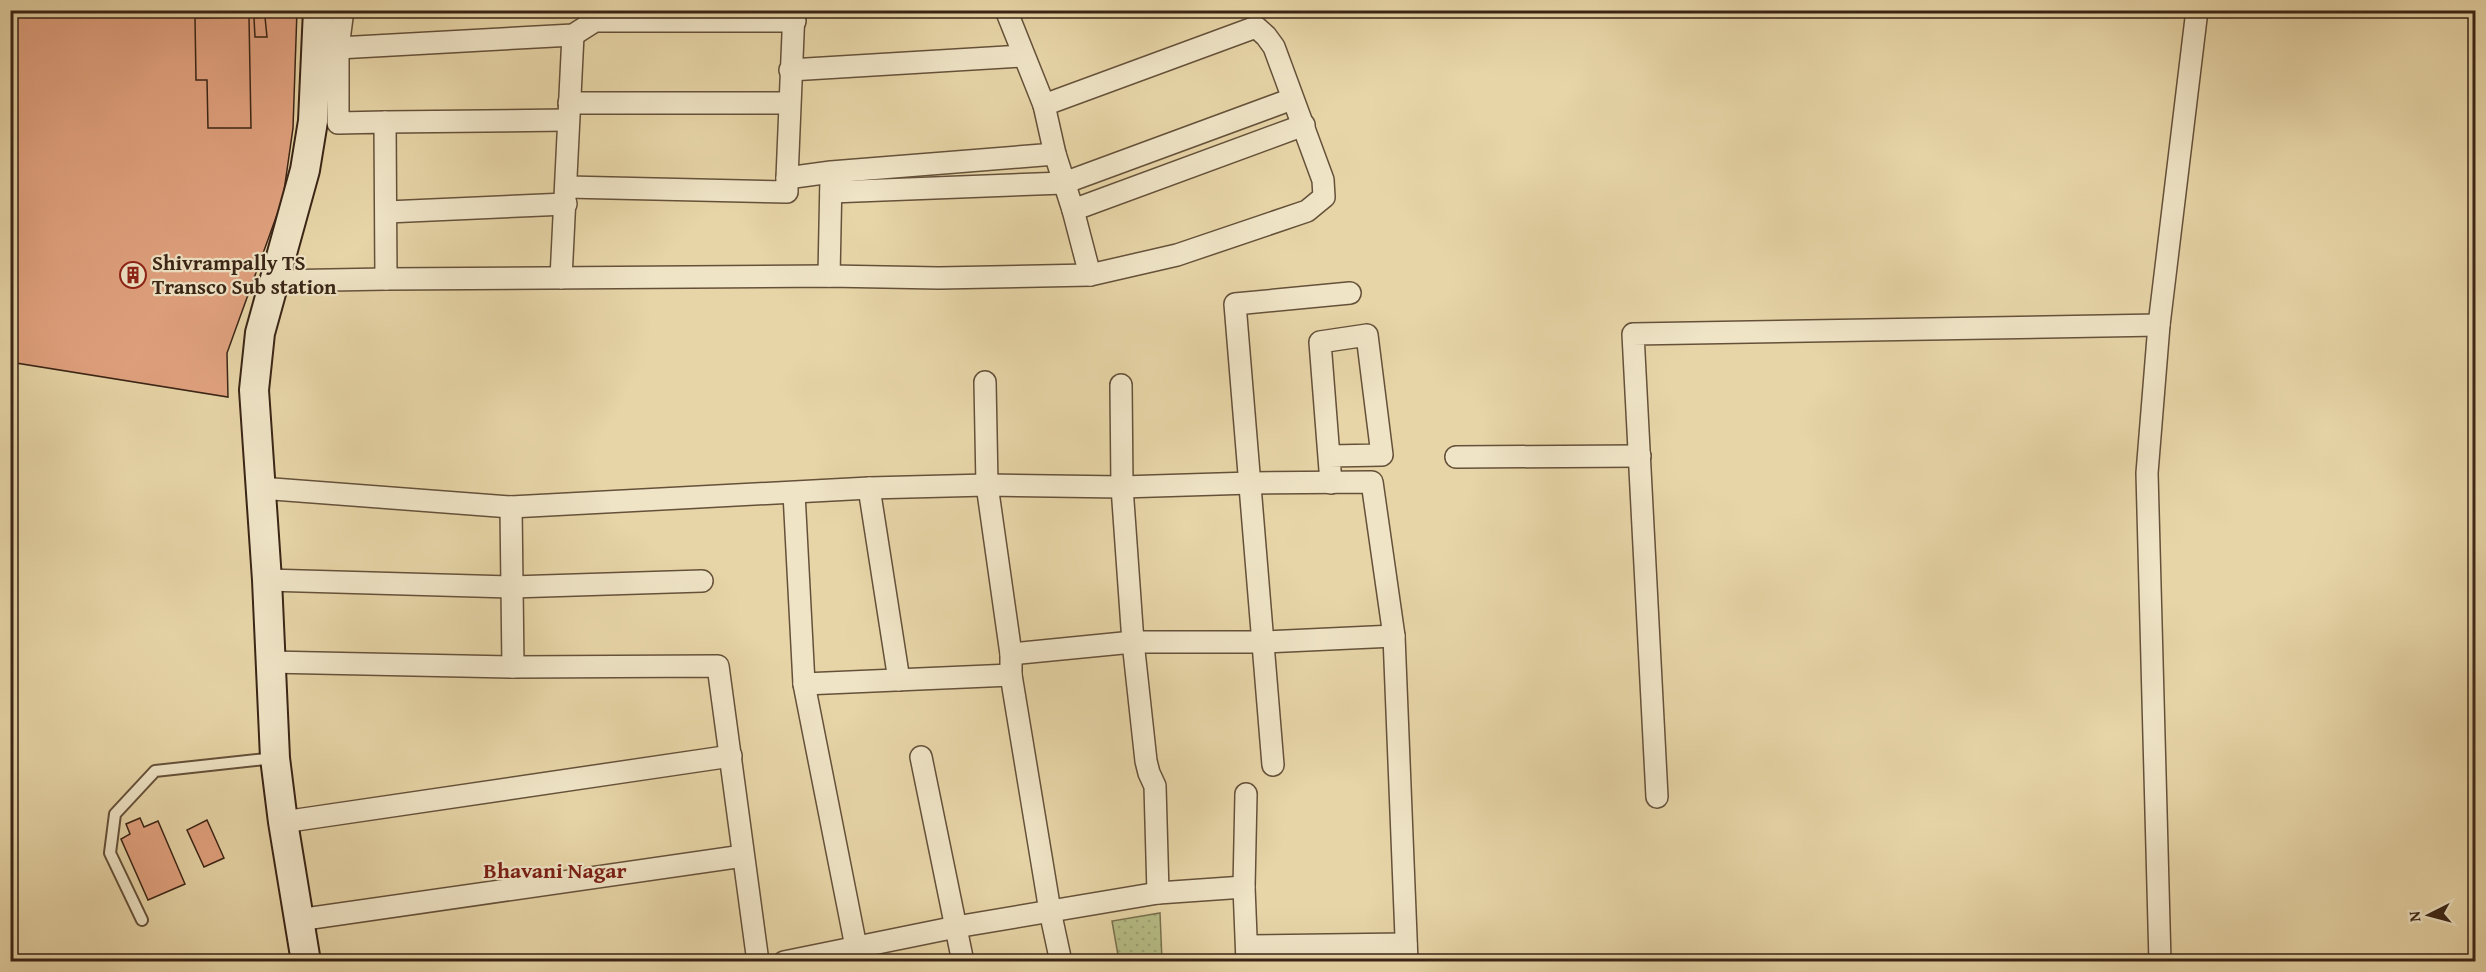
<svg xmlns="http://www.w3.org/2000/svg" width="2486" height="972" viewBox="0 0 2486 972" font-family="'Gentium Book Plus',serif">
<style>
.green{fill:url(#green-dots);stroke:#78714e;stroke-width:1.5}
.building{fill:#e1a27f;stroke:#3a2516;stroke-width:1.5}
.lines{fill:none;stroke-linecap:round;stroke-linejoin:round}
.lane-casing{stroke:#65513a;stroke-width:14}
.street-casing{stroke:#65513a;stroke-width:24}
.secondary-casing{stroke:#3a2516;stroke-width:32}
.lane{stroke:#efe4c6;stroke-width:10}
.street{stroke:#efe4c6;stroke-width:21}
.secondary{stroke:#efe4c6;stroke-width:28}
.labels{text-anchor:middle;stroke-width:4.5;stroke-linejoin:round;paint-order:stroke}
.poi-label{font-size:21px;font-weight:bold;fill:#3a2516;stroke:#efe4c6;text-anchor:start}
.neighbourhood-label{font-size:22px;font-weight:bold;fill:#7a1f14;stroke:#efe4c6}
</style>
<defs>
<pattern id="green-dots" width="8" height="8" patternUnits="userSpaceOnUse" patternTransform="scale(1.5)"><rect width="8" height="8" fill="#b7bd86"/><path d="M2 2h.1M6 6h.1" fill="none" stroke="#9ea273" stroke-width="1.8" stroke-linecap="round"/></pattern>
</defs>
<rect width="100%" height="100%" fill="#e7d5a7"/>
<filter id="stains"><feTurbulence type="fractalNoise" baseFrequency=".00333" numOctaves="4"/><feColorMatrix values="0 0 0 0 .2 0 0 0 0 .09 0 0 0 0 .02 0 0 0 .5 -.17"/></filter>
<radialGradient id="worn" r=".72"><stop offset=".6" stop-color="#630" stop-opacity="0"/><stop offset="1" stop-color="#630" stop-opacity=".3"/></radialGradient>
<polygon class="green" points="1160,913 1162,961 1119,961 1112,921"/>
<g class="building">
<polygon points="10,10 297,10 293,128 283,198 227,353 228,397 10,362"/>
<polygon points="249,17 251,128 208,128 207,80 196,80 195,18"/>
<polygon points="265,17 267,37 255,37 254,18"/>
<polygon points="140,818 144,827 158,821 185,884 148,900 121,839 130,834 126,824"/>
<polygon points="207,820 224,858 204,867 187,830"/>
</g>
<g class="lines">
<defs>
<polyline id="lane" points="142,920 110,853 115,814 155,771 275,758"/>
<g id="street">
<polyline points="343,10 338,48 338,123 385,122 386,279 829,276 939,278 1090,275 1177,255 1307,211 1324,197 1323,180 1274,47 1266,36 1256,27 1044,105 1006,10"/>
<polyline points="794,10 787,178 831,172 1055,154 1044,105"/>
<polyline points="338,48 573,35 595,21 795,21"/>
<polyline points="790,70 1023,56"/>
<polyline points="569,103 789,103"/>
<polyline points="385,122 568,120"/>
<polyline points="1055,154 1073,210 1090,275"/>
<polyline points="567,187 787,192 787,178"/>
<polyline points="831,192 1064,183 1292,99"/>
<polyline points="1073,210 1304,125"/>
<polyline points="387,212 566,204"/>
<polyline points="829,276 831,178"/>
<polyline points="561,278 573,35"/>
<polyline points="275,281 386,279"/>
<polyline points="985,382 987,485 1011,654 1011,675 1050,911 1061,962"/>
<polyline points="1121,385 1122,487 1133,642 1146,761 1149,773 1155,786 1158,893"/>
<polyline points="1329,456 1382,455 1367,335 1320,342 1331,483"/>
<polyline points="1456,457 1640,456"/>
<polyline points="260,488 511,507 869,488 987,485 1122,487 1251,483 1372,482 1394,636 1407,962"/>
<polyline points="869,488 899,680"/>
<polyline points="794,493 804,684 1011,675"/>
<polyline points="511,507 513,667"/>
<polyline points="267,580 512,587 702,581"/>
<polyline points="1011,654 1133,642 1263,642 1394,636"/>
<polyline points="269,662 513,667 718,666 758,962"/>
<polyline points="804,684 859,962"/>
<polyline points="921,757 963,962"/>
<polyline points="1273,765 1235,304 1350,293"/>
<polyline points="1246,794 1244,887 1247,962"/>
<polyline points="1657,797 1633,334 2159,325"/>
<polyline points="283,822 731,756"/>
<polyline points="298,920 743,856"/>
<polyline points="1247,946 1406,944"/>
<polyline points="784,962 956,927 1158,893 1244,887"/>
<polyline points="2160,962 2147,473 2159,325 2197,10"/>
</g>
<polyline id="secondary" points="306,962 283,822 275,758 267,580 254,390 260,333 305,170 313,121 318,10"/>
</defs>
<use href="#lane" class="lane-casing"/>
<use href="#street" class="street-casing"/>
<use href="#secondary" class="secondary-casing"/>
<use href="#lane" class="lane"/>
<use href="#street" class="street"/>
<use href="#secondary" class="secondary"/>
</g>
<defs>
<symbol id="building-ring" viewBox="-11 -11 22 22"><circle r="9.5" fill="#efe4c6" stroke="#8f2418" stroke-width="1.5"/><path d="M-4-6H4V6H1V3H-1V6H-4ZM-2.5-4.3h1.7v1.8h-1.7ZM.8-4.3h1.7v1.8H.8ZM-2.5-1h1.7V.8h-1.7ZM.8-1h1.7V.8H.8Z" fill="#8f2418"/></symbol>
</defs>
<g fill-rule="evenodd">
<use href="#building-ring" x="118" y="260" width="30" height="30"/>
</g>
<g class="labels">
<g class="poi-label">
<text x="152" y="270">Shivrampally TS<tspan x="152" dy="24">Transco Sub station</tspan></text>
</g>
<g class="neighbourhood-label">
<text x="555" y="878">Bhavani Nagar</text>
</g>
</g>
<rect width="2486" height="972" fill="none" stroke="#e7d5a7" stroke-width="36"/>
<rect x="12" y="12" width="2462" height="948" fill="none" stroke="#3a2516" stroke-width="3"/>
<rect x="18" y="18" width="2450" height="936" fill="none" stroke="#3a2516" stroke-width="1.5"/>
<g transform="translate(2429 915) rotate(264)" stroke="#efe4c6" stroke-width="4.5" paint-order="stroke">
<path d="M0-4.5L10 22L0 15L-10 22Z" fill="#3a2516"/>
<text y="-9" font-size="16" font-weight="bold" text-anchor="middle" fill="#3a2516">N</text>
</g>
<rect width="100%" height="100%" filter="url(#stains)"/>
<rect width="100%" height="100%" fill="url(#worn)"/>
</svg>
